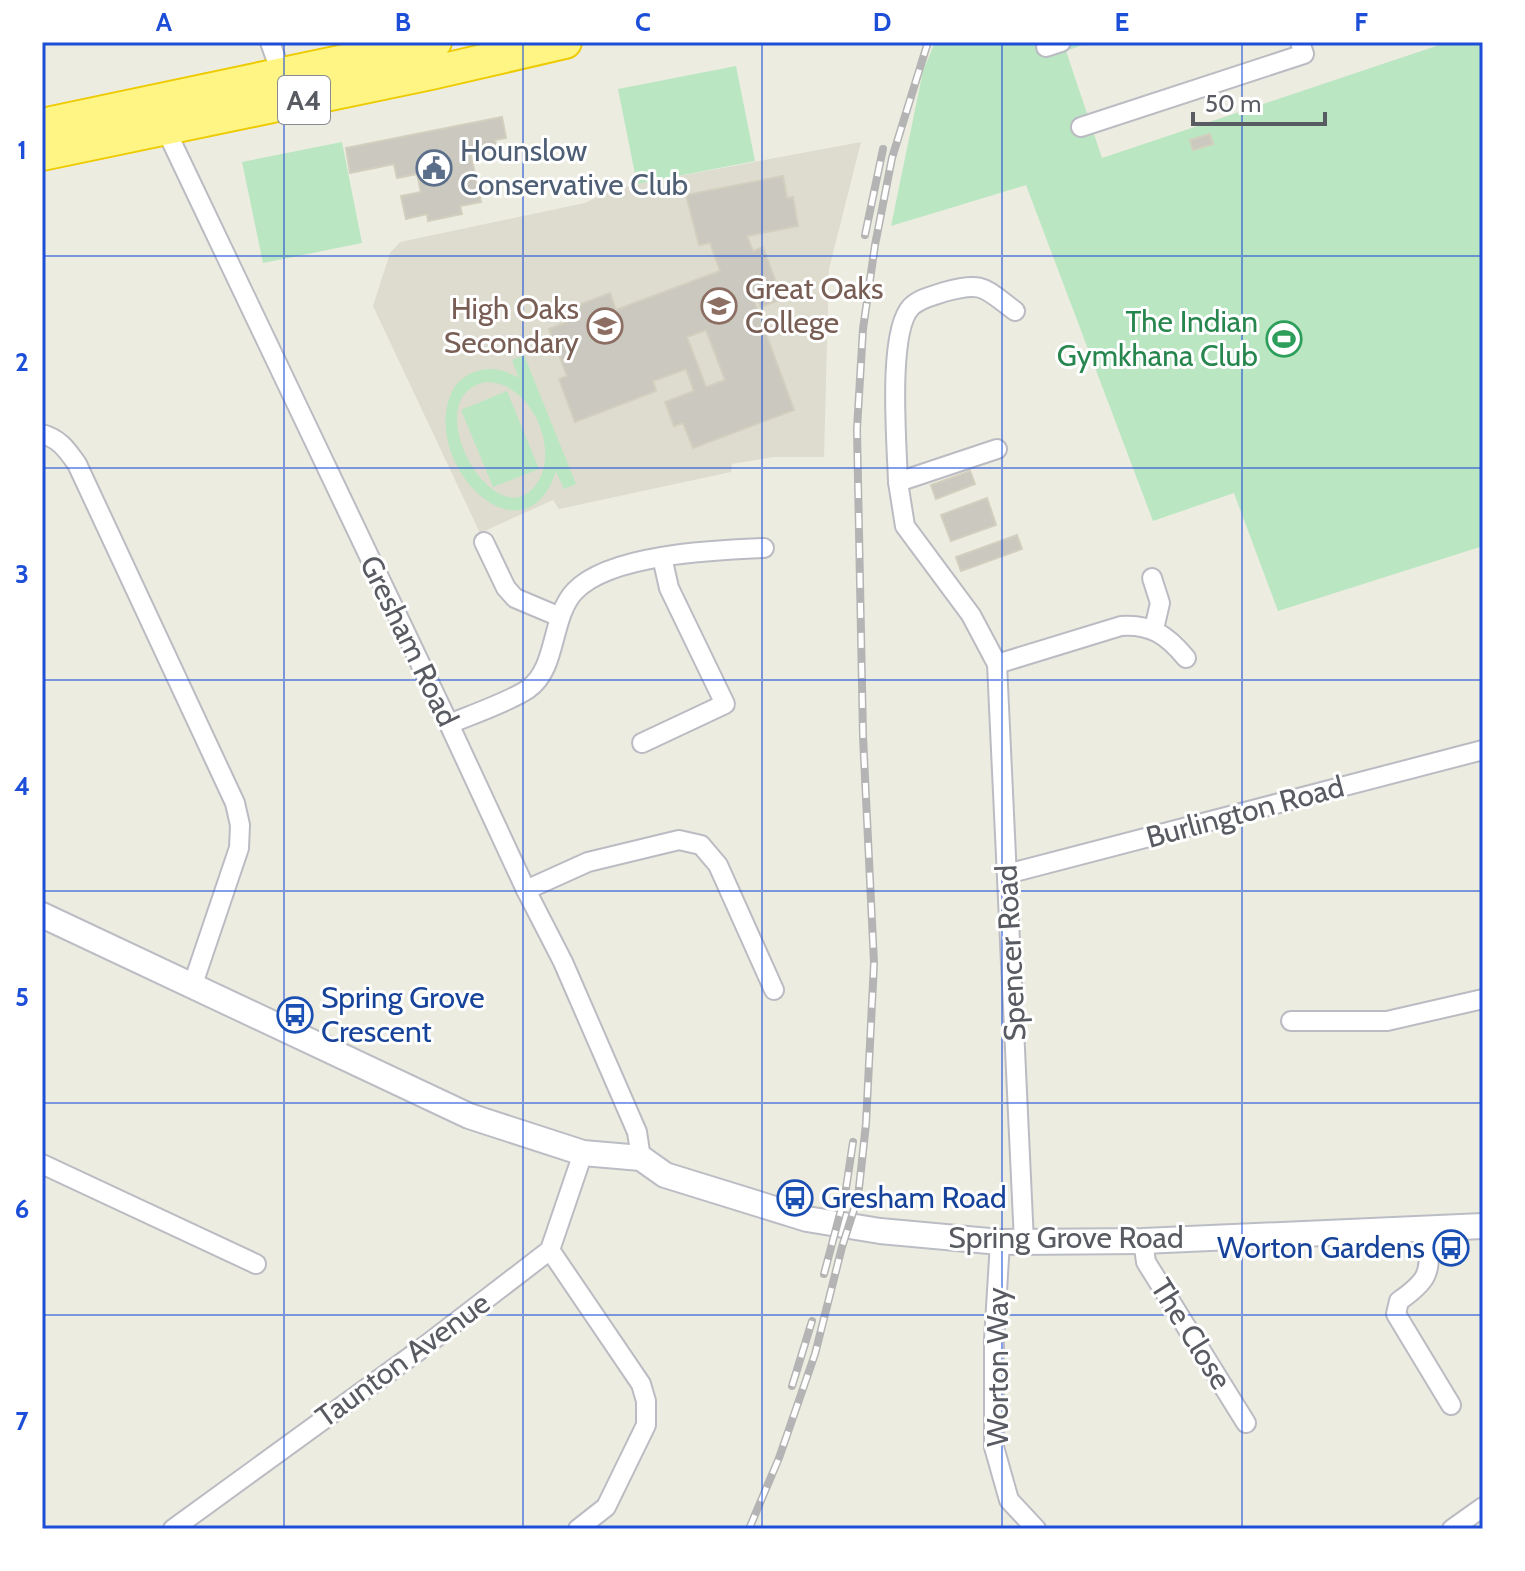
<svg xmlns="http://www.w3.org/2000/svg" width="1525" height="1571" viewBox="0 0 1525 1571" font-family="Cabin,sans-serif">
<style>
.education{fill:#dddccf}
.green{fill:#bae6c2;fill-rule:evenodd}
.building{fill:#cac8bf;stroke:#d2cfbe;stroke-width:2;fill-rule:evenodd}
.lines{fill:none;stroke-linecap:round;stroke-linejoin:round}
.street-casing{stroke:#bbbcc3;stroke-width:22}
.secondary-casing{stroke:#bbbdc5;stroke-width:28}
.highway-casing{stroke:#edcb00;stroke-width:36}
.street{stroke:#fff;stroke-width:18}
.secondary{stroke:#fff;stroke-width:24}
.highway{stroke:#fff585;stroke-width:32}
.rail-casing{stroke:#b4b4b5;stroke-width:8}
.rail{stroke:#fff;stroke-width:5;stroke-dasharray:15;stroke-linecap:butt}
.grid{fill:none;stroke:#1d4ed8;stroke-width:2;stroke-opacity:0.55}
.labels{text-anchor:middle;stroke-width:6;stroke-linejoin:round;paint-order:stroke}
.shield{fill:#fff;stroke:#8b8c91;stroke-width:2}
.shield-label{font-size:28px;font-weight:bold;fill:#595b62}
.service-label{font-size:30px;fill:#4e5e75;stroke:#fff;text-anchor:start}
.education-label{font-size:30px;fill:#785e54;stroke:#fff;text-anchor:start}
.leisure-label{font-size:30px;fill:#27864d;stroke:#fff;text-anchor:end}
.street-label{font-size:30px;fill:#595b62;stroke:#fff}
.transit-label{font-size:30px;fill:#164399;stroke:#fff;text-anchor:start}
.neatline{fill:none;stroke:#1d4ed8;stroke-width:3}
.grid-label{font-size:26px;text-anchor:middle;font-weight:bold;fill:#1d4ed8}
</style>
<rect width="100%" height="100%" fill="#edece0"/>
<polygon class="education" points="861,142 829,269 824,457 773,457 732,464 731,472 559,509 553,500 480,533 373,306 390,253 400,242 585,203 609,191 637,184"/>
<g class="green">
<polygon points="935,42 1091,42 1066,51 1102,158 1448,42 1483,42 1483,546 1278,611 1234,493 1153,521 1026,185 891,226 923,71"/>
<polygon points="736,66 755,161 637,184 618,89"/>
<polygon points="342,142 362,243 263,263 242,162"/>
<path d="M524 355 576 484 564 489 556 471C527 559 438 482 446 413 448 398 453 384 466 376 484 365 502 368 519 378L512 360ZM485 382C528 380 559 444 539 480 500 548 412 399 485 382Z"/>
<polygon points="507,391 539,469 493,487 461,410"/>
</g>
<g class="building">
<polygon points="502,117 506,138 495,140 496,146 470,151 481,202 460,206 462,214 428,221 427,214 406,219 401,196 421,192 417,174 397,178 394,164 350,173 346,148"/>
<polygon points="1210,134 1213,144 1193,150 1190,140"/>
<path d="M783 176 787 198 793 197 798 226 747 236 753 251 763 247 782 299 761 307 758 300 754 301 794 410 693 448 683 423 674 426 665 402 694 391 686 369 653 381 656 391 575 422 559 379 567 376 549 329 567 322 563 311 610 293 616 310 720 271 710 243 699 245 686 195ZM706 330 725 380 706 387 687 337Z"/>
<polygon points="970,471 975,484 936,499 931,485"/>
<polygon points="987,498 996,525 951,541 941,515"/>
<polygon points="1017,535 1022,549 961,571 956,557"/>
</g>
<g class="lines">
<defs>
<g id="street">
<polyline points="270,42 282,76"/>
<polyline points="1046,47 1061,42"/>
<polyline points="1081,127 1304,54 1300,42"/>
<polyline points="165,128 449,724 526,890 563,962 637,1132 641,1158"/>
<path d="M42 434C60 439 67 450 77 464L235 803 240 825 239 848 193 984"/>
<path d="M997 449 898 482C897 446 887 332 911 307 920 298 933 296 944 292 984 281 984 288 1015 311"/>
<polyline points="898,482 905,526 971,615 997,664 1024,1242"/>
<polyline points="484,542 506,588 515,598 560,617"/>
<polyline points="1152,578 1160,603 1154,629"/>
<path d="M997 664 1121 626C1151 624 1167 635 1186 658"/>
<path d="M449 724C471 715 511 701 528 689 558 668 550 617 575 591 610 554 716 550 764 548"/>
<polyline points="642,743 725,704 669,588 662,557"/>
<polyline points="1007,874 1483,750"/>
<polyline points="526,890 588,862 679,840 701,845 718,865 774,990"/>
<polyline points="1291,1021 1387,1021 1483,999"/>
<polyline points="42,1164 256,1264"/>
<path d="M1429 1229C1428 1270 1435 1276 1399 1301L1396 1314 1451 1405"/>
<polyline points="1143,1241 1146,1262 1246,1423"/>
<polyline points="1000,1242 994,1340 994,1447 1009,1500 1036,1529"/>
<polyline points="550,1250 641,1384 646,1401 646,1425 606,1507 578,1529"/>
<polyline points="173,1529 425,1346 550,1250 583,1153"/>
<polyline points="1452,1529 1483,1507"/>
</g>
<polyline id="secondary" points="42,915 469,1116 583,1153 641,1158 665,1175 807,1219 880,1231 1000,1242 1143,1241 1483,1226"/>
<g id="highway">
<polyline points="42,125 435,42"/>
<polyline points="42,154 431,73 565,42"/>
</g>
</defs>
<use href="#street" class="street-casing"/>
<use href="#secondary" class="secondary-casing"/>
<use href="#highway" class="highway-casing"/>
<use href="#street" class="street"/>
<use href="#secondary" class="secondary"/>
<use href="#highway" class="highway"/>
<defs>
<g id="rail">
<polyline points="865,235 883,149"/>
<polyline points="824,1274 845,1195 853,1142"/>
<polyline points="792,1386 812,1321"/>
<polyline points="749,1529 779,1458 815,1354 842,1247 858,1197 866,1124 874,963 863,736 857,429 863,329 875,245 892,158 928,42"/>
</g>
</defs>
<use href="#rail" class="rail-casing"/>
<use href="#rail" class="rail"/>
</g>
<path class="grid" d="M284 42V1529M523 42V1529M762 42V1529M1002 42V1529M1242 42V1529M42 256H1483M42 468H1483M42 680H1483M42 891H1483M42 1103H1483M42 1315H1483"/>
<defs>
<symbol id="civic-ring" viewBox="-11 -11 22 22"><circle r="9.5" fill="#fff" stroke="#5c6f8a" stroke-width="1.5"/><path d="M-.6-6.5H3V-4.5H.6V-3L4-1V1h2V6H-6V1h2V-1L-.6-3ZM-1.2 2.5V6h2.4V2.5Z" fill="#5c6f8a"/></symbol>
<symbol id="university-ring" viewBox="-11 -11 22 22"><circle r="9.5" fill="#fff" stroke="#8d6e63" stroke-width="1.5"/><path d="M0-5L7-2L0 1L-7-2ZM-4 1L0 2.5L4 1V4Q0 6-4 4Z" fill="#8d6e63"/></symbol>
<symbol id="school-ring" viewBox="-11 -11 22 22"><circle r="9.5" fill="#fff" stroke="#8d6e63" stroke-width="1.5"/><path d="M0-5L7-2L0 1L-7-2ZM-4 1L0 2.5L4 1V4Q0 6-4 4Z" fill="#8d6e63"/></symbol>
<symbol id="stadium-ring" viewBox="-11 -11 22 22"><circle r="9.5" fill="#fff" stroke="#2e9e5b" stroke-width="1.5"/><path d="M0-5a6.5 5 0 1 0 0 10a6.5 5 0 1 0 0-10ZM-3.5-1.8h7v3.6h-7Z" fill="#2e9e5b"/></symbol>
<symbol id="bus-ring" viewBox="-11 -11 22 22"><circle r="9.5" fill="#fff" stroke="#1a4fb4" stroke-width="1.5"/><path d="M-5-6H5V4H4V6H2V4H-2V6H-4V4H-5ZM-3.5-4V0h7V-4ZM-3.5 1.2v1.5H-2V1.2ZM2 1.2v1.5H3.5V1.2Z" fill="#1a4fb4"/></symbol>
</defs>
<g fill-rule="evenodd">
<use href="#civic-ring" x="414" y="148" width="40" height="40"/>
<use href="#university-ring" x="699" y="286" width="40" height="40"/>
<use href="#school-ring" x="585" y="306" width="40" height="40"/>
<use href="#stadium-ring" x="1264" y="319" width="40" height="40"/>
<use href="#bus-ring" x="275" y="995" width="40" height="40"/>
<use href="#bus-ring" x="775" y="1178" width="40" height="40"/>
<use href="#bus-ring" x="1431" y="1228" width="40" height="40"/>
</g>
<g class="labels">
<rect class="shield" x="278" y="76" width="52" height="48" rx="6"/>
<g class="shield-label">
<text x="304" y="110">A4</text>
</g>
<g class="service-label">
<text x="460" y="161">Hounslow<tspan x="460" dy="34">Conservative Club</tspan></text>
</g>
<g class="education-label">
<text x="745" y="299">Great Oaks<tspan x="745" dy="34">College</tspan></text>
<text x="579" y="319" text-anchor="end">High Oaks<tspan x="579" dy="34">Secondary</tspan></text>
</g>
<g class="leisure-label">
<text x="1258" y="332">The Indian<tspan x="1258" dy="34">Gymkhana Club</tspan></text>
</g>
<g class="street-label">
<text transform="translate(409 641) rotate(64)" y="10">Gresham Road</text>
<text transform="translate(1245 812) rotate(-15)" y="10">Burlington Road</text>
<text transform="translate(1011 953) rotate(-93)" y="10">Spencer Road</text>
<text x="1066" y="1248">Spring Grove Road</text>
<text transform="translate(1191 1334) rotate(58)" y="10">The Close</text>
<text transform="translate(403 1360) rotate(-36)" y="10">Taunton Avenue</text>
<text transform="translate(998 1367) rotate(-90)" y="10">Worton Way</text>
</g>
<g class="transit-label">
<text x="321" y="1008">Spring Grove<tspan x="321" dy="34">Crescent</tspan></text>
<text x="821" y="1208">Gresham Road</text>
<text x="1425" y="1258" text-anchor="end">Worton Gardens</text>
</g>
</g>
<rect width="1525" height="1571" fill="none" stroke="#ffffff" stroke-width="88"/>
<path d="M1193 112v12h132v-12" fill="none" stroke="#595b62" stroke-width="4"/>
<text x="1205" y="112" font-size="24" fill="#595b62" stroke="#ffffff" stroke-width="6" paint-order="stroke">50 m</text>
<rect x="44" y="44" width="1437" height="1483" class="neatline"/>
<g class="grid-label">
<text x="164" y="31">A</text>
<text x="403" y="31">B</text>
<text x="643" y="31">C</text>
<text x="882" y="31">D</text>
<text x="1122" y="31">E</text>
<text x="1361" y="31">F</text>
<text x="22" y="159">1</text>
<text x="22" y="371">2</text>
<text x="22" y="583">3</text>
<text x="22" y="795">4</text>
<text x="22" y="1006">5</text>
<text x="22" y="1218">6</text>
<text x="22" y="1430">7</text>
</g>
</svg>
